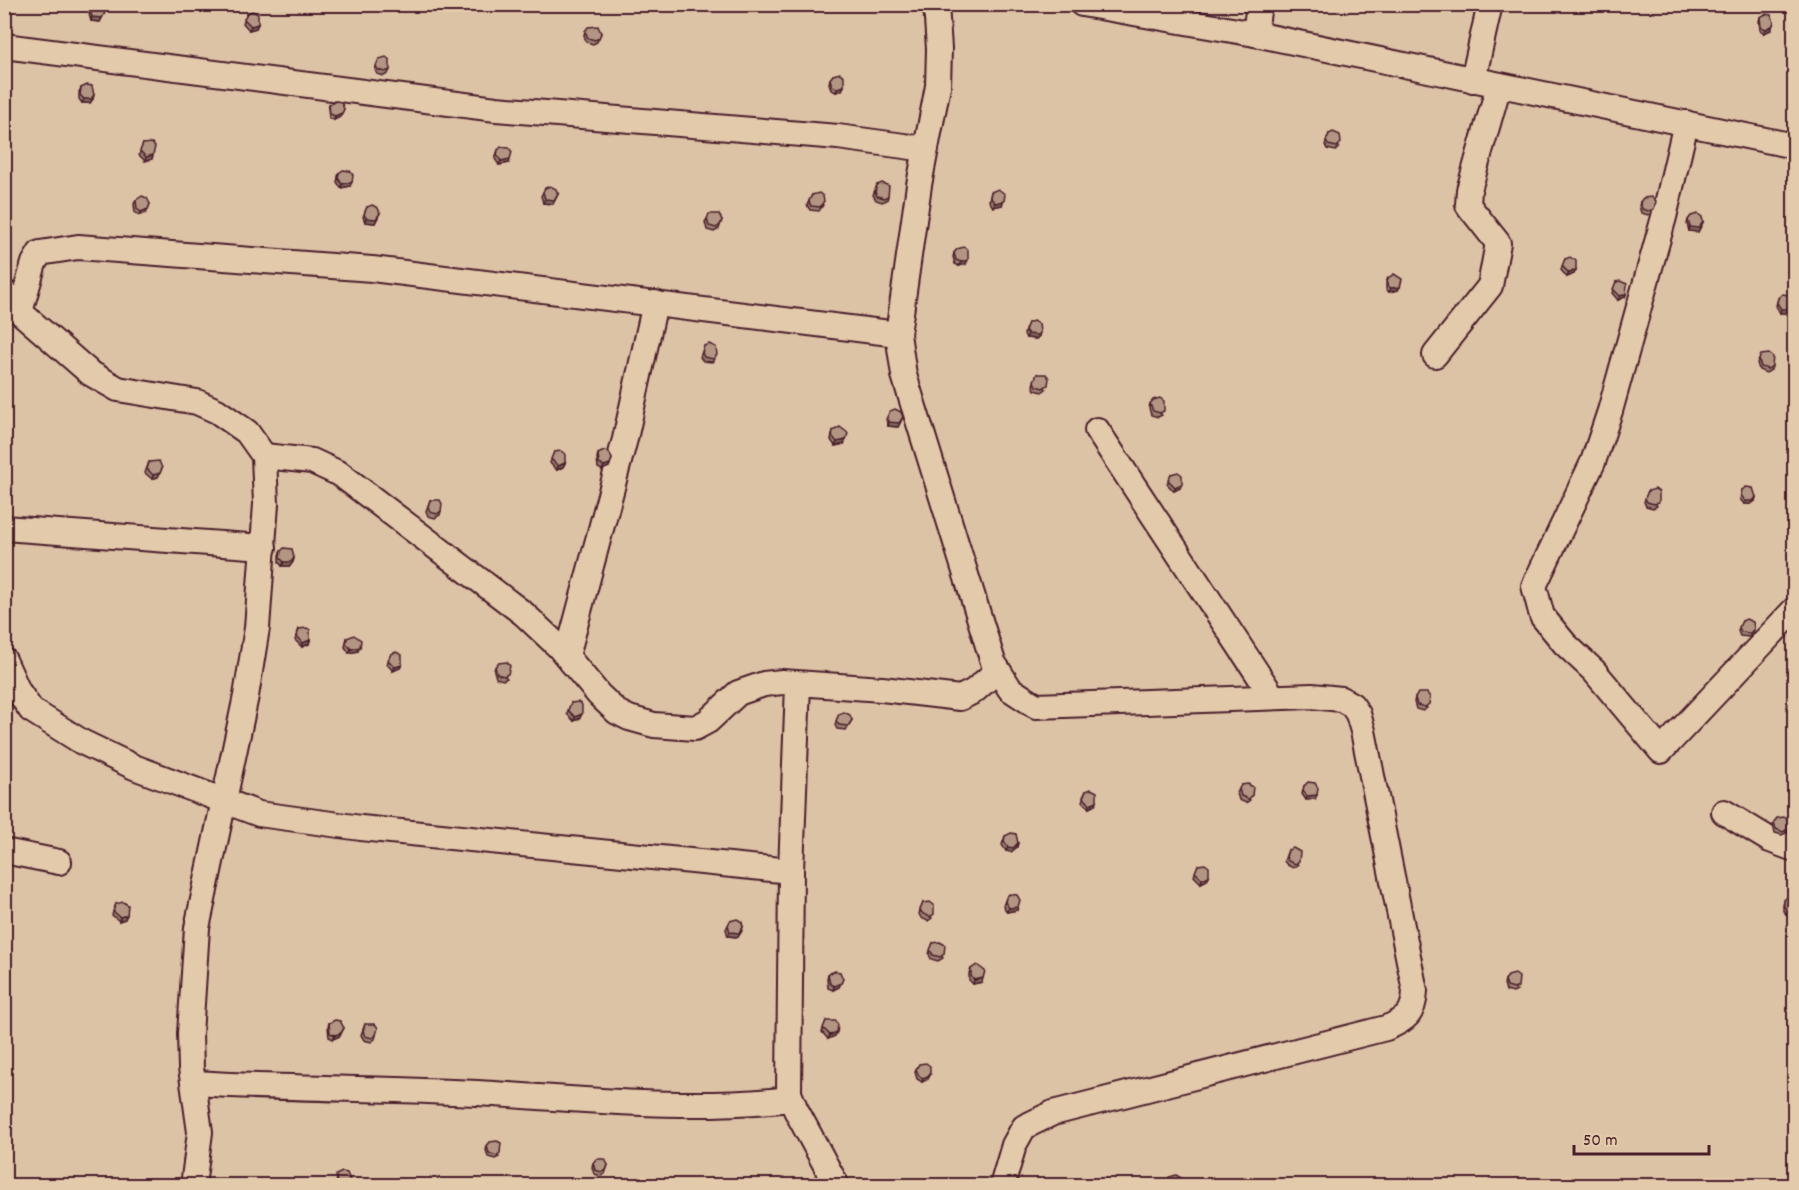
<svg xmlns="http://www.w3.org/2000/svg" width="1799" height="1190" viewBox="0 0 1799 1190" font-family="Dekko,sans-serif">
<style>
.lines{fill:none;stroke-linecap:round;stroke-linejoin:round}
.minor-casing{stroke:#4a1f2b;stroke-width:28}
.minor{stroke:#e3caab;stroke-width:24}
.wall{fill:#9a8071;stroke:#4a1f2b;stroke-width:1.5}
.shaded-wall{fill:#7d685c;stroke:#4a1f2b;stroke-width:1.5}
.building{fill:#b39583;stroke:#4a1f2b;stroke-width:1.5}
</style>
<rect width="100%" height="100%" fill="#ddc3a6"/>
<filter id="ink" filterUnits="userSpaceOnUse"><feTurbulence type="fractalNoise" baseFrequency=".0167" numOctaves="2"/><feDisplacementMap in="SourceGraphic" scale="12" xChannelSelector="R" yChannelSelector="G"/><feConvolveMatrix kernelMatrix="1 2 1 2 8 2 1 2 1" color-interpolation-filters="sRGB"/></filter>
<g filter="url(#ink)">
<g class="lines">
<defs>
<g id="minor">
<path d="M936 4 939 49 938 86 919 185 898 334 904 375 993 662 1010 689 1036 706 1312 696 1341 699 1352 705 1358 714 1363 731 1415 991C1414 1014 1406 1020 1386 1028L1053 1113 1024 1127 1014 1145 1002 1186"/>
<polyline points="1082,4 1255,34 1794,146"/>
<polyline points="1255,34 1259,4"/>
<polyline points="4,46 496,109 838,137 926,149"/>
<polyline points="1473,80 1490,4"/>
<polyline points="1686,123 1664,217 1610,411 1593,462 1534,586 1542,616 1565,644 1594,671 1661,751 1794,610"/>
<polyline points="4,292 20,312 90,373 118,389 197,402 217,411 247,432 264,456 266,504 257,628 246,696 197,928 190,1034 191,1068 200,1132 193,1186"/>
<polyline points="20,312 34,263 40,253 78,247 372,269 898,334"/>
<polyline points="1435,355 1490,286 1498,243 1468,205 1469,190 1499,85"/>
<polyline points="1097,430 1273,697"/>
<polyline points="264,456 312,461 340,474 524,614 559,647 599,695 617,712 629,718 654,725 695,728 708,721 738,693 764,684 782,682 882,689 960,698 974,691 998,670"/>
<polyline points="4,528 264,547"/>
<polyline points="567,656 625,439 655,303"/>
<polyline points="4,660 18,691 31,710 82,742 134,767 259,814 361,828 791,871"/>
<polyline points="798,684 791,871 789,1093 796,1110 837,1186"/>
<polyline points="1724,812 1770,840 1794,849"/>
<polyline points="4,851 59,862"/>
<path d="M194 1083C289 1089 382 1088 477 1093 583 1099 684 1111 791 1099"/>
</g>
</defs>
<use href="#minor" class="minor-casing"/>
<use href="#minor" class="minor"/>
</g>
<g class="wall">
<polygon points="90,10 105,12 100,22 91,21 89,14"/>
<polygon points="247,13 258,24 256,28 249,30 243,23"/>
<polygon points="1760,17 1774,22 1771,30 1764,33 1760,30 1759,21"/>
<polygon points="585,31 601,33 597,42 593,44 586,42 584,35"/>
<polygon points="379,59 390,70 388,74 384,76 377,74 375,70"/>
<polygon points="830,79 844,86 842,90 836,92 831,90 829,83"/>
<polygon points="81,88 93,99 90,103 82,103 79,99 79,92"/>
<polygon points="329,104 344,109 340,117 334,120 329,118 328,108"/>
<polygon points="1329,134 1339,147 1336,151 1327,149 1325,145"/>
<polygon points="143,144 153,155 152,159 145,161 139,155"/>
<polygon points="498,150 510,159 509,163 499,165 495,159"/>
<polygon points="339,173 350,186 341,188 337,182"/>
<polygon points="877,185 888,196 887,200 882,202 876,200 873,195"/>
<polygon points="543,192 558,194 553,204 543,203 541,196"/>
<polygon points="991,192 1002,205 993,207 989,201"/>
<polygon points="812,195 823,205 819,211 810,210 807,205"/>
<polygon points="136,200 150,204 146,213 140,215 135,213 134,204"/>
<polygon points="1640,202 1652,213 1648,215 1641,213 1639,206"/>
<polygon points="367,207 378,217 375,223 365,222 363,217"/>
<polygon points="707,219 722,220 719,229 714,232 707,230 705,222"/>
<polygon points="1688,220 1703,222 1698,232 1689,231 1687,224"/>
<polygon points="954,253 966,264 959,266 955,264 953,257"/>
<polygon points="1565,259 1576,270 1574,274 1567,277 1561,270"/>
<polygon points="1388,278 1398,290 1389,292 1386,289 1386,282"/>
<polygon points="1616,282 1626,294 1625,297 1618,300 1612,293"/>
<polygon points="1778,298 1790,309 1785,313 1780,313 1776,306"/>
<polygon points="1028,323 1040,332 1039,336 1036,339 1026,338 1024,334"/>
<polygon points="704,346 715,359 712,362 703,361 700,357"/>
<polygon points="1759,360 1772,366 1771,370 1766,373 1759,370 1757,363"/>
<polygon points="1037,374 1046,389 1042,392 1035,390 1033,385"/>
<polygon points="1150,404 1162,415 1158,417 1151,415 1149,408"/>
<polygon points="888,415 901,421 898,427 888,426 886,419"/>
<polygon points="833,431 844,444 835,446 831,440"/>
<polygon points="554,452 565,463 563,467 557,470 550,463"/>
<polygon points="598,454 612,459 609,467 602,470 598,468 597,458"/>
<polygon points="149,462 162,468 158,477 152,479 145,473"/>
<polygon points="1171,474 1180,488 1174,491 1167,484"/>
<polygon points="1742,490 1756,497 1755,501 1751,504 1744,504 1740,499"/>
<polygon points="1648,491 1657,506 1653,508 1646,506 1644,502"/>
<polygon points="430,500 441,511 440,515 435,518 428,516 426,511"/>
<polygon points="281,551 294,558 293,562 290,566 282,566 279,562 279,555"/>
<polygon points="1742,621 1754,629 1752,633 1749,637 1740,636 1738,631"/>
<polygon points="299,629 310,640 309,644 302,647 295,640"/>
<polygon points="347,638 358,651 349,653 345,647"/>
<polygon points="391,654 400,668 393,671 387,664"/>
<polygon points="495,667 507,678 503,680 496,678 494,671"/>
<polygon points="1415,698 1427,708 1423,711 1416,709 1414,702"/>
<polygon points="571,703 580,718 574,721 567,714"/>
<polygon points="839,714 852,720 846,730 837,729 835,725"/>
<polygon points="1304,786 1315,799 1306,800 1302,794"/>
<polygon points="1239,789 1250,800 1246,803 1239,800 1237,793"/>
<polygon points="1086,791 1095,805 1089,808 1082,801"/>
<polygon points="1774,822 1788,829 1786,833 1782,835 1775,833 1773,826"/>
<polygon points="1005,836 1017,847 1011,852 1006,851 1002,845"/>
<polygon points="1288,850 1298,865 1293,868 1287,865 1284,861"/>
<polygon points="1198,865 1207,880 1201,883 1194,876"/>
<polygon points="1794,897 1786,914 1783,911 1783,904 1784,900"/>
<polygon points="1006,898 1017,910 1007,912 1003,906"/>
<polygon points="923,903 932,918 928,921 921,918 919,914"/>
<polygon points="116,904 125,919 119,921 112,915"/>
<polygon points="728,925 742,931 738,937 728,936 726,929"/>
<polygon points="933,943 943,958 938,961 931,959 929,954"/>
<polygon points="971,969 982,982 973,984 969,980 969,973"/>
<polygon points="828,974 843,979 839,987 833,990 828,988 827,978"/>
<polygon points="1505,980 1517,991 1513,993 1506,991 1504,984"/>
<polygon points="826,1021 835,1036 828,1039 822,1032"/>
<polygon points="329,1023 344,1028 340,1036 333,1039 329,1037 328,1027"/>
<polygon points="365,1024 376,1035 375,1039 371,1042 364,1040 361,1035"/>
<polygon points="916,1069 930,1075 928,1079 922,1082 917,1079 915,1072"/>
<polygon points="487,1146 499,1157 495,1159 488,1157 486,1150"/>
<polygon points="593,1163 608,1165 605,1174 601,1176 594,1174 592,1167"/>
</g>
<g class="shaded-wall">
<polygon points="105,12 100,22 91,21 92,17"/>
<polygon points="258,24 256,28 249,30 251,26"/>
<polygon points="1772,26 1771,30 1764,33 1766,29"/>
<polygon points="844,86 842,90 836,92 837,88"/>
<polygon points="94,95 93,99 90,103 82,103 84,99"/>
<polygon points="342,113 340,117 334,120 335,116"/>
<polygon points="153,155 152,159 145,161 146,157"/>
<polygon points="510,159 509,163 499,165 501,161"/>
<polygon points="352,182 350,186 341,188 342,184"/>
<polygon points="558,194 553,204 543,203 545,199"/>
<polygon points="1004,201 1002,205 993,207 995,203"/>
<polygon points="148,209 146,213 140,215 141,212"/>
<polygon points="380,213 375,223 365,222 366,218"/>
<polygon points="1703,222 1698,232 1689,231 1690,227"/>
<polygon points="968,260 966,264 959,266 961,262"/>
<polygon points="1576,270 1574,274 1567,277 1569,273"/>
<polygon points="1400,287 1398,290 1389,292 1391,288"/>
<polygon points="1626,294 1625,297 1618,300 1620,296"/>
<polygon points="1792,305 1790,309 1785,313 1780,313 1781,309"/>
<polygon points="1040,332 1039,336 1036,339 1026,338 1028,334"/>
<polygon points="903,417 898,427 888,426 889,422"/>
<polygon points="846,440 844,444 835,446 837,442"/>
<polygon points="565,463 563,467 557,470 558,466"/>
<polygon points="610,464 609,467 602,470 604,466"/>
<polygon points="160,473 158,477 152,479 153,475"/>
<polygon points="1182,484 1180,488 1174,491 1175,487"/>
<polygon points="1756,497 1755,501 1751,504 1744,504 1745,501"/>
<polygon points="294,558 293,562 290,566 282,566 284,562"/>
<polygon points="310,640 309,644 302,647 303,643"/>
<polygon points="360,647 358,651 349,653 351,649"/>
<polygon points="402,665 400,668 393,671 395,667"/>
<polygon points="582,714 580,718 574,721 575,717"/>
<polygon points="1317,795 1315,799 1306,800 1307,796"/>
<polygon points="1097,801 1095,805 1089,808 1090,804"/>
<polygon points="1018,843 1017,847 1011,852 1006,851 1008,847"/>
<polygon points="1209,876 1207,880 1201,883 1202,879"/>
<polygon points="1018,907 1017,910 1007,912 1009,908"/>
<polygon points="1794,909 1794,913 1786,914 1787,910"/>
<polygon points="127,915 125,919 119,921 120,917"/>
<polygon points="743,927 738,937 728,936 730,932"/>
<polygon points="983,978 982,982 973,984 974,980"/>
<polygon points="841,983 839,987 833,990 834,986"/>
<polygon points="837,1032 835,1036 828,1039 830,1035"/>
<polygon points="341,1033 340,1036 333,1039 335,1035"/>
<polygon points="930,1075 928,1079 922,1082 923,1078"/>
</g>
<g class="building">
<polygon points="97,4 101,4 104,7 105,12 102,18 92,17 90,10 93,6"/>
<polygon points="252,11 258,14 258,24 251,26 244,19 247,13"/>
<polygon points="1766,14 1771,15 1774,22 1772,26 1766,29 1761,27 1760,17"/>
<polygon points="598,26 601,33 599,38 595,40 588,38 585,31 588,27"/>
<polygon points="386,57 390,60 390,70 385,72 378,70 376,66 379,59"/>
<polygon points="840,73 844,76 844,86 837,88 832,86 830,79 833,75"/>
<polygon points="87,85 92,86 94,95 91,99 84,99 80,95 81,88"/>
<polygon points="336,101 341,102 344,109 342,113 335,116 330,114 329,104"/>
<polygon points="1333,132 1340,135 1341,143 1337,147 1328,145 1326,141 1329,134"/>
<polygon points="152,143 155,147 153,155 146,157 140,151 143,144"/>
<polygon points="501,147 509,148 512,152 510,159 501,161 497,155 498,150"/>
<polygon points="343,170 350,171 353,175 352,182 342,184 338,178 339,173"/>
<polygon points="882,183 889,186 888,196 884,198 877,196 875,192 877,185"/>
<polygon points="550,186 556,189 558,194 554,200 545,199 543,192 545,188"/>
<polygon points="998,189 1005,194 1004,201 995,203 990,197 991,192"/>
<polygon points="819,193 823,196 824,201 820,207 811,206 809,201 812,195"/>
<polygon points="142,196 147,198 150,204 148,209 141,212 137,209 136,200"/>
<polygon points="1652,197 1656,201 1654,209 1649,211 1642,209 1640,202 1643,198"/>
<polygon points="372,205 378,208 380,213 376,219 366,218 364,214 367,207"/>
<polygon points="709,214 719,214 722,220 720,225 716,228 709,226 707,219"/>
<polygon points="1698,214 1702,217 1703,222 1699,228 1690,227 1688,220 1691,216"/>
<polygon points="964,247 968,250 968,260 961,262 956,260 954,253 957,249"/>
<polygon points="1570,257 1576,261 1576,270 1569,273 1562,266 1565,259"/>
<polygon points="1394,274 1402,279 1400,287 1391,288 1387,285 1388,278"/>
<polygon points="1620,281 1627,284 1626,294 1620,296 1613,289 1616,282"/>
<polygon points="1782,294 1789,295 1792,305 1786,309 1781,309 1777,303 1778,298"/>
<polygon points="1033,321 1039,324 1040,332 1037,335 1028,334 1025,330 1028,323"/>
<polygon points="709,344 716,347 717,355 713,359 704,357 702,353 704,346"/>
<polygon points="1769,354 1773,357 1772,366 1768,369 1761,367 1759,360 1761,355"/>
<polygon points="1037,374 1046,374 1049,378 1048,385 1043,388 1036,386 1034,381"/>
<polygon points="1160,398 1164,401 1164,411 1160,413 1153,411 1150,404 1153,400"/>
<polygon points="895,409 901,412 903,417 899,423 889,422 888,415 890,411"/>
<polygon points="840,427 848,433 846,440 837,442 832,436 833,431"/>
<polygon points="561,451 565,454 565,463 558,466 551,459 554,452"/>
<polygon points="604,451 609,452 612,459 610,464 604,466 599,464 598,454"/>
<polygon points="159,461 162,468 160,473 153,475 147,469 149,462"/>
<polygon points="1178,472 1182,475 1182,484 1175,487 1168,480 1171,474"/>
<polygon points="1746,487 1753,488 1756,497 1753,501 1745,501 1741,495 1742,490"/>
<polygon points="1655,489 1659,492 1659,502 1654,504 1647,502 1645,498 1648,491"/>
<polygon points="430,500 440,500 442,504 441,511 437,514 430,512 428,507"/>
<polygon points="284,548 292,549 294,558 291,562 284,562 280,558 281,551"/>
<polygon points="1746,619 1753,622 1754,629 1750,633 1741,632 1739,627 1742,621"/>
<polygon points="307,628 310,630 310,640 303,643 297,636 299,629"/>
<polygon points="354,635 361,640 360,647 351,649 346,643 347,638"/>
<polygon points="396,652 402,655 402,665 395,667 388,660 391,654"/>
<polygon points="507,662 510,666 508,674 504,676 497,674 495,667 498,663"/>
<polygon points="1418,693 1427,693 1430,697 1429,704 1425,707 1417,705 1415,698"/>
<polygon points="578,702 582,705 582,714 575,717 568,710 571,703"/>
<polygon points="844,712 850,715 852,720 848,726 839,725 836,721 839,714"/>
<polygon points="1308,782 1315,783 1318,788 1317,795 1307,796 1303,790 1304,786"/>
<polygon points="1248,784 1253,787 1252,796 1248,799 1241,796 1239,789 1241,785"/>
<polygon points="1091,789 1097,792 1097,801 1090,804 1083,797 1086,791"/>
<polygon points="1784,817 1788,820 1788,829 1783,832 1776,829 1774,822 1777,818"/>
<polygon points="1011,833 1016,834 1018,843 1013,848 1008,847 1004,841 1005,836"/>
<polygon points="1293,848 1300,852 1299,861 1295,864 1288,861 1286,857 1288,850"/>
<polygon points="1205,864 1209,867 1209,876 1202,879 1195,872 1198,865"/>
<polygon points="1009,894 1017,895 1020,900 1018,907 1009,908 1005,902 1006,898"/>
<polygon points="1788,896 1794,897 1794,909 1787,910 1784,907 1784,900"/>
<polygon points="123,902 128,905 127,915 120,917 113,911 116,904"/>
<polygon points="930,902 934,905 934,914 930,917 923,914 920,910 923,903"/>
<polygon points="737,919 742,922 743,927 739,933 730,932 728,925 730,921"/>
<polygon points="940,942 945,945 944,954 940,957 933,955 930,950 933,943"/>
<polygon points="977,965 985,971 983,978 974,980 971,976 971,969"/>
<polygon points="835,971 840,972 843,979 841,983 834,986 830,984 828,974"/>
<polygon points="1515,974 1519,977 1518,987 1514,989 1507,987 1505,980 1508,976"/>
<polygon points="335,1020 340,1021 344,1028 341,1033 335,1035 330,1033 329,1023"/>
<polygon points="826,1021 836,1021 838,1025 837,1032 830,1035 823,1028"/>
<polygon points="365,1024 375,1024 378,1028 376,1035 372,1038 365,1036 363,1031"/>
<polygon points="926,1063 930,1066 930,1075 923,1078 919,1076 916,1069 919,1064"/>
<polygon points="497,1141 501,1143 500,1153 496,1156 489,1153 487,1146 490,1142"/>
<polygon points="596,1159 605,1159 608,1165 606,1170 602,1172 595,1170 593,1163"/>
<polygon points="342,1172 347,1173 350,1180 348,1185 337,1185 336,1175"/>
<polygon points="1176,1175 1181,1178 1180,1185 1169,1185 1167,1183 1169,1177"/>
</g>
</g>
<rect width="1799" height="1190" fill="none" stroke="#e3caab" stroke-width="24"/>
<rect x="12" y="12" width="1775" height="1166" fill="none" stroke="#4a1f2b" stroke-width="2" filter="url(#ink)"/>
<path d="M1574 1145v9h135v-9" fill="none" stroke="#4a1f2b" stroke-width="3"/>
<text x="1583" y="1145" font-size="18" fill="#4a1f2b" stroke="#e3caab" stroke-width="4.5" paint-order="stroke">50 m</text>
</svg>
